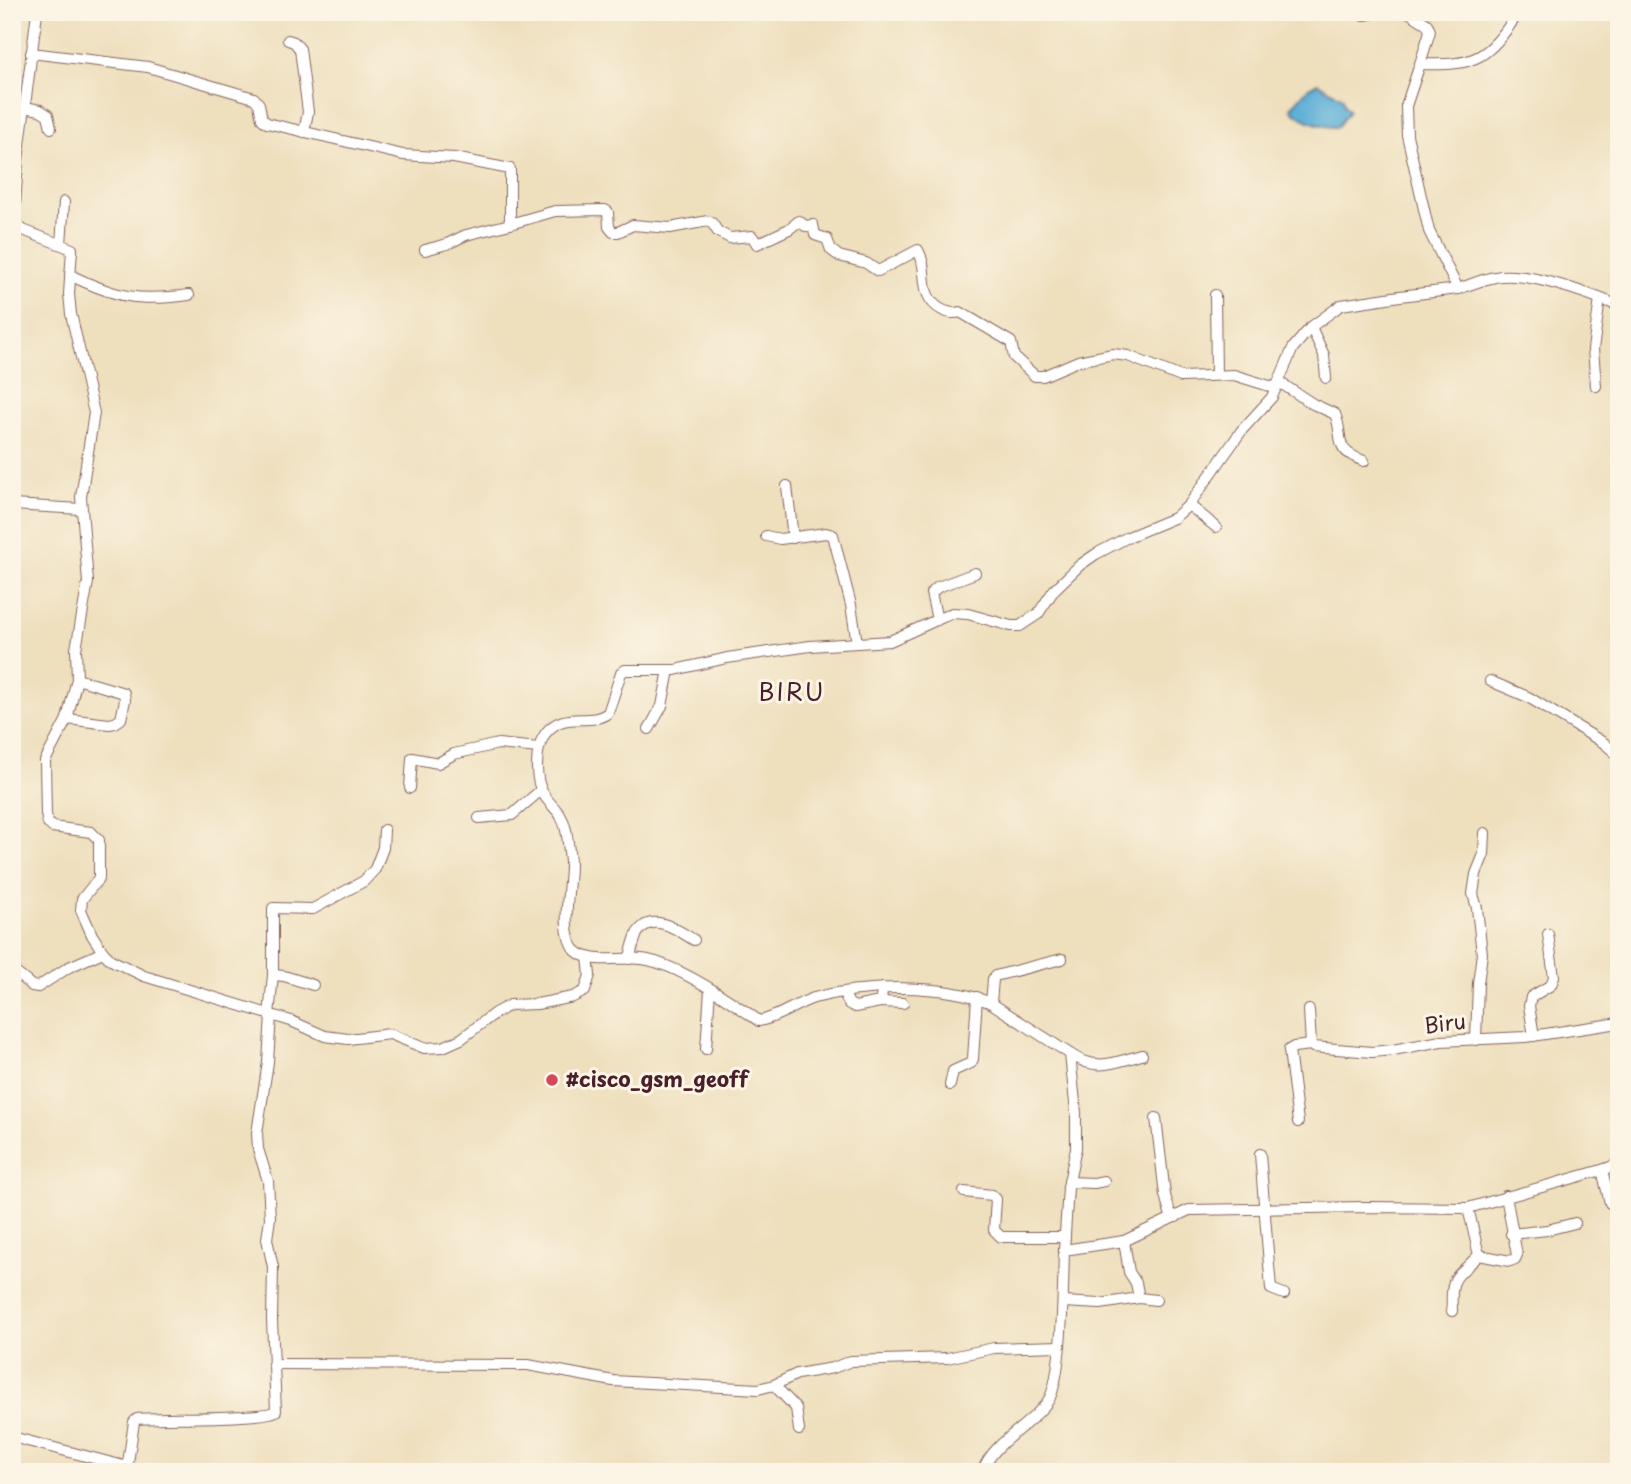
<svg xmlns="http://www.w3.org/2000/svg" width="1631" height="1484" viewBox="0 0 1631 1484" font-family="'Playpen Sans',sans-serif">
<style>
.water{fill:#5bafd7;stroke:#526781;stroke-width:2}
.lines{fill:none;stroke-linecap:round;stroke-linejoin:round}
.street-casing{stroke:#83625e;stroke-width:12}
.street{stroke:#fff;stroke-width:10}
.poi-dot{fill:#d1495b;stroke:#fcf5e5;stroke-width:2.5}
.labels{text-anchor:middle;stroke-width:6;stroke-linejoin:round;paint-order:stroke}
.street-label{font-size:21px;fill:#4a1f2b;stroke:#fcf5e5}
.poi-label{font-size:21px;font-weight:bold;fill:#4a1f2b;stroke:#fcf5e5;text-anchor:start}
.quarter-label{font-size:24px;letter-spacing:2px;fill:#4a1f2b;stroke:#fcf5e5}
</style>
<rect width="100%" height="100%" fill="#fcf5e5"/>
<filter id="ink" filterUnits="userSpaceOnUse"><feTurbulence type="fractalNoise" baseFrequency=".0143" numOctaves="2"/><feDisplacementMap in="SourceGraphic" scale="14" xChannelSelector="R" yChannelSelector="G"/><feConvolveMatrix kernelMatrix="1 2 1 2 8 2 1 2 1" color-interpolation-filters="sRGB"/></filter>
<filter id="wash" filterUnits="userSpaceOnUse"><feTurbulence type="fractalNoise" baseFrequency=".00686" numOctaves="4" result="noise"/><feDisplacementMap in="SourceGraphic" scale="28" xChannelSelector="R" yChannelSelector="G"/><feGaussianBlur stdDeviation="1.57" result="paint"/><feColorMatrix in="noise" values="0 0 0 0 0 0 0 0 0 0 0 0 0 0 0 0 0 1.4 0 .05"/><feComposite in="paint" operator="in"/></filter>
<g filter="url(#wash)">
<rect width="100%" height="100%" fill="#eedfbd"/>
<path class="water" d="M1318 83 1343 98 1344 105 1349 111 1337 127C1323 127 1299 120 1291 108L1307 89Z"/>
</g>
<g filter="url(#ink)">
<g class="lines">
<defs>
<g id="street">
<polyline points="37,12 18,160 14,222 23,230 72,249 69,294 71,314 94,413 81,497 88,582 76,649 77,679 67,719 45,761 46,814 48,823 52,827 91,832 99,840 99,878 82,899 81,910 92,935 103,952 111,960 144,976 291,1021 325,1036 348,1039 390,1034 424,1048 443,1047 461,1039 495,1013 510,1005 537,1004 573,997 585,991 590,975 588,957"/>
<polyline points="1345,12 1366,15 1379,12"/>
<path d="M1408 12 1427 24 1430 31 1420 64C1477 66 1487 59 1519 12"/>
<polyline points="288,40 294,42 300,49 308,112 304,132"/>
<polyline points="31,53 148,67 254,98 259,104 262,119 267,123 403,155 454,158 510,169 510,224 466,235 447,244 425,250"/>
<path d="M1420 64 1406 106 1407 135 1429 231 1458 289C1470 285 1483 279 1495 277 1525 270 1590 294 1619 306"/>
<polyline points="25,107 40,110 48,115 51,128"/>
<path d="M510 224 555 211 605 210 608 212 609 227 613 232H618L633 225 670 228 708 221 712 223 718 232 730 238 752 236 757 244 789 229 799 221 805 226 813 225 815 235 827 239 831 250 839 256 866 263 878 271 918 250C927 266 922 282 928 295 933 307 948 316 960 312L1011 342 1014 357 1035 376H1043L1078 361 1113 354 1128 356 1181 377 1234 375 1276 388"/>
<polyline points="61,244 64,202"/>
<path d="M70 275C115 297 138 302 189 295"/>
<path d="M1458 289 1400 296 1341 305 1311 327 1293 348 1272 397 1242 430 1189 505 1174 518 1128 537 1096 554 1080 565 1054 590 1038 614 1020 626H1011L968 614 952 613 890 641 810 646 727 658 675 670H625L621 673 608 713C588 727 564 709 545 734 535 749 534 780 544 795 553 809 562 811 566 830 568 840 569 851 570 861 571 884 559 932 575 950 591 966 622 956 642 959 675 963 731 1001 759 1021 778 1018 795 1004 814 998 863 985 943 983 991 1003L1070 1054 1076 1113V1148L1068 1187 1064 1250 1124 1241 1189 1210 1366 1207 1468 1208 1602 1170 1619 1164"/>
<polyline points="1215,295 1216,375"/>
<polyline points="1311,327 1324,355 1326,378"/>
<path d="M1279 382 1313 404 1335 414C1345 438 1331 449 1364 461"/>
<polyline points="1596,386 1593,349 1600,299"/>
<polyline points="787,486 793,538"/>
<polyline points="12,505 81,509"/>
<polyline points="1189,505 1216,527"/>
<polyline points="766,536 780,539 826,533 833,535 851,605 857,643"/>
<polyline points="937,620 931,593 938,587 975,573"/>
<polyline points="1490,681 1528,697 1604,743 1619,756"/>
<polyline points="67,719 109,724 115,723 121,719 125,700 124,693 77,679"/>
<polyline points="649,729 662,706 669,670"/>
<polyline points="410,788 412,758 438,763 454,754 498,744 539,748"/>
<polyline points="479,818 512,815 541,790"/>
<path d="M629 959C632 951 634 939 638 932 653 911 679 931 694 940"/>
<polyline points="12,970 32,986 38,987 69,967 103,952"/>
<polyline points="273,975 273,908 313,909 364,881 375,869 383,848 384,830"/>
<polyline points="844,993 849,1004 855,1007 880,1002 883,988"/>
<polyline points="880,1002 903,1003"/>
<polyline points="991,1003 993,979 995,976 1062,959"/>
<polyline points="1309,1010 1311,1045 1313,1047 1372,1052 1393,1050 1441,1041 1525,1037 1619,1023"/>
<polyline points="269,1015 273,975 284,976 313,985"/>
<polyline points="1534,1036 1529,1006 1531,997 1551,985 1554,977 1548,934"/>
<polyline points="1476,1040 1478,983 1482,954 1477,908 1473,894 1476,874 1484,854 1485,833"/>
<polyline points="706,1049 710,989"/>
<path d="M1070 1054C1097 1072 1113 1063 1142 1055"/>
<polyline points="950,1085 953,1071 971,1063 973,1059 977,997"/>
<polyline points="1156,1118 1165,1195 1170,1213 1176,1217"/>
<polyline points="1298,1122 1289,1050 1294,1047 1311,1045"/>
<polyline points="1260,1154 1271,1289 1284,1294"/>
<polyline points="1602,1170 1610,1203 1619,1208"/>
<polyline points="1069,1182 1094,1183 1104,1181"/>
<polyline points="964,1192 992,1195 996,1199 994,1230 1001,1237 1065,1237"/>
<polyline points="1511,1234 1547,1230 1575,1223"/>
<polyline points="1124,1241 1129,1272 1136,1283 1139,1298 1156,1300"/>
<polyline points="1479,1255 1510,1261 1515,1259 1517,1255 1506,1196"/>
<polyline points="1063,1302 1100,1304 1139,1298"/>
<path d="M1452 1311C1450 1273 1456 1279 1479 1255L1468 1208"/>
<polyline points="273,1364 528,1365 613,1381 758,1389 774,1385 797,1374 833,1368 851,1361 947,1358 994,1348 1059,1346"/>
<polyline points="774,1385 796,1408 799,1430"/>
<path d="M12 1437 124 1466 128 1463 134 1422 137 1419C160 1417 265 1419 276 1411L272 1320 273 1267 267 1239 270 1218 268 1181 258 1149 257 1133 268 1062 271 1015"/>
<path d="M982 1472C994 1440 1029 1428 1048 1401 1063 1379 1063 1280 1064 1250"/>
</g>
</defs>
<use href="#street" class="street-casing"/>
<use href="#street" class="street"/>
</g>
</g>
<circle class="poi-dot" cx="552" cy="1080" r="7"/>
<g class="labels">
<g class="street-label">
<text transform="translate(1445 1024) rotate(-7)" y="7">Biru</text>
</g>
<g class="poi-label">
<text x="566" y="1087">#cisco_gsm_geoff</text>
</g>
<g class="quarter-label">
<text x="792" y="701">BIRU</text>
</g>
</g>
<rect width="1631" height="1484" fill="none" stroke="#fcf5e5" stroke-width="42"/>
</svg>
